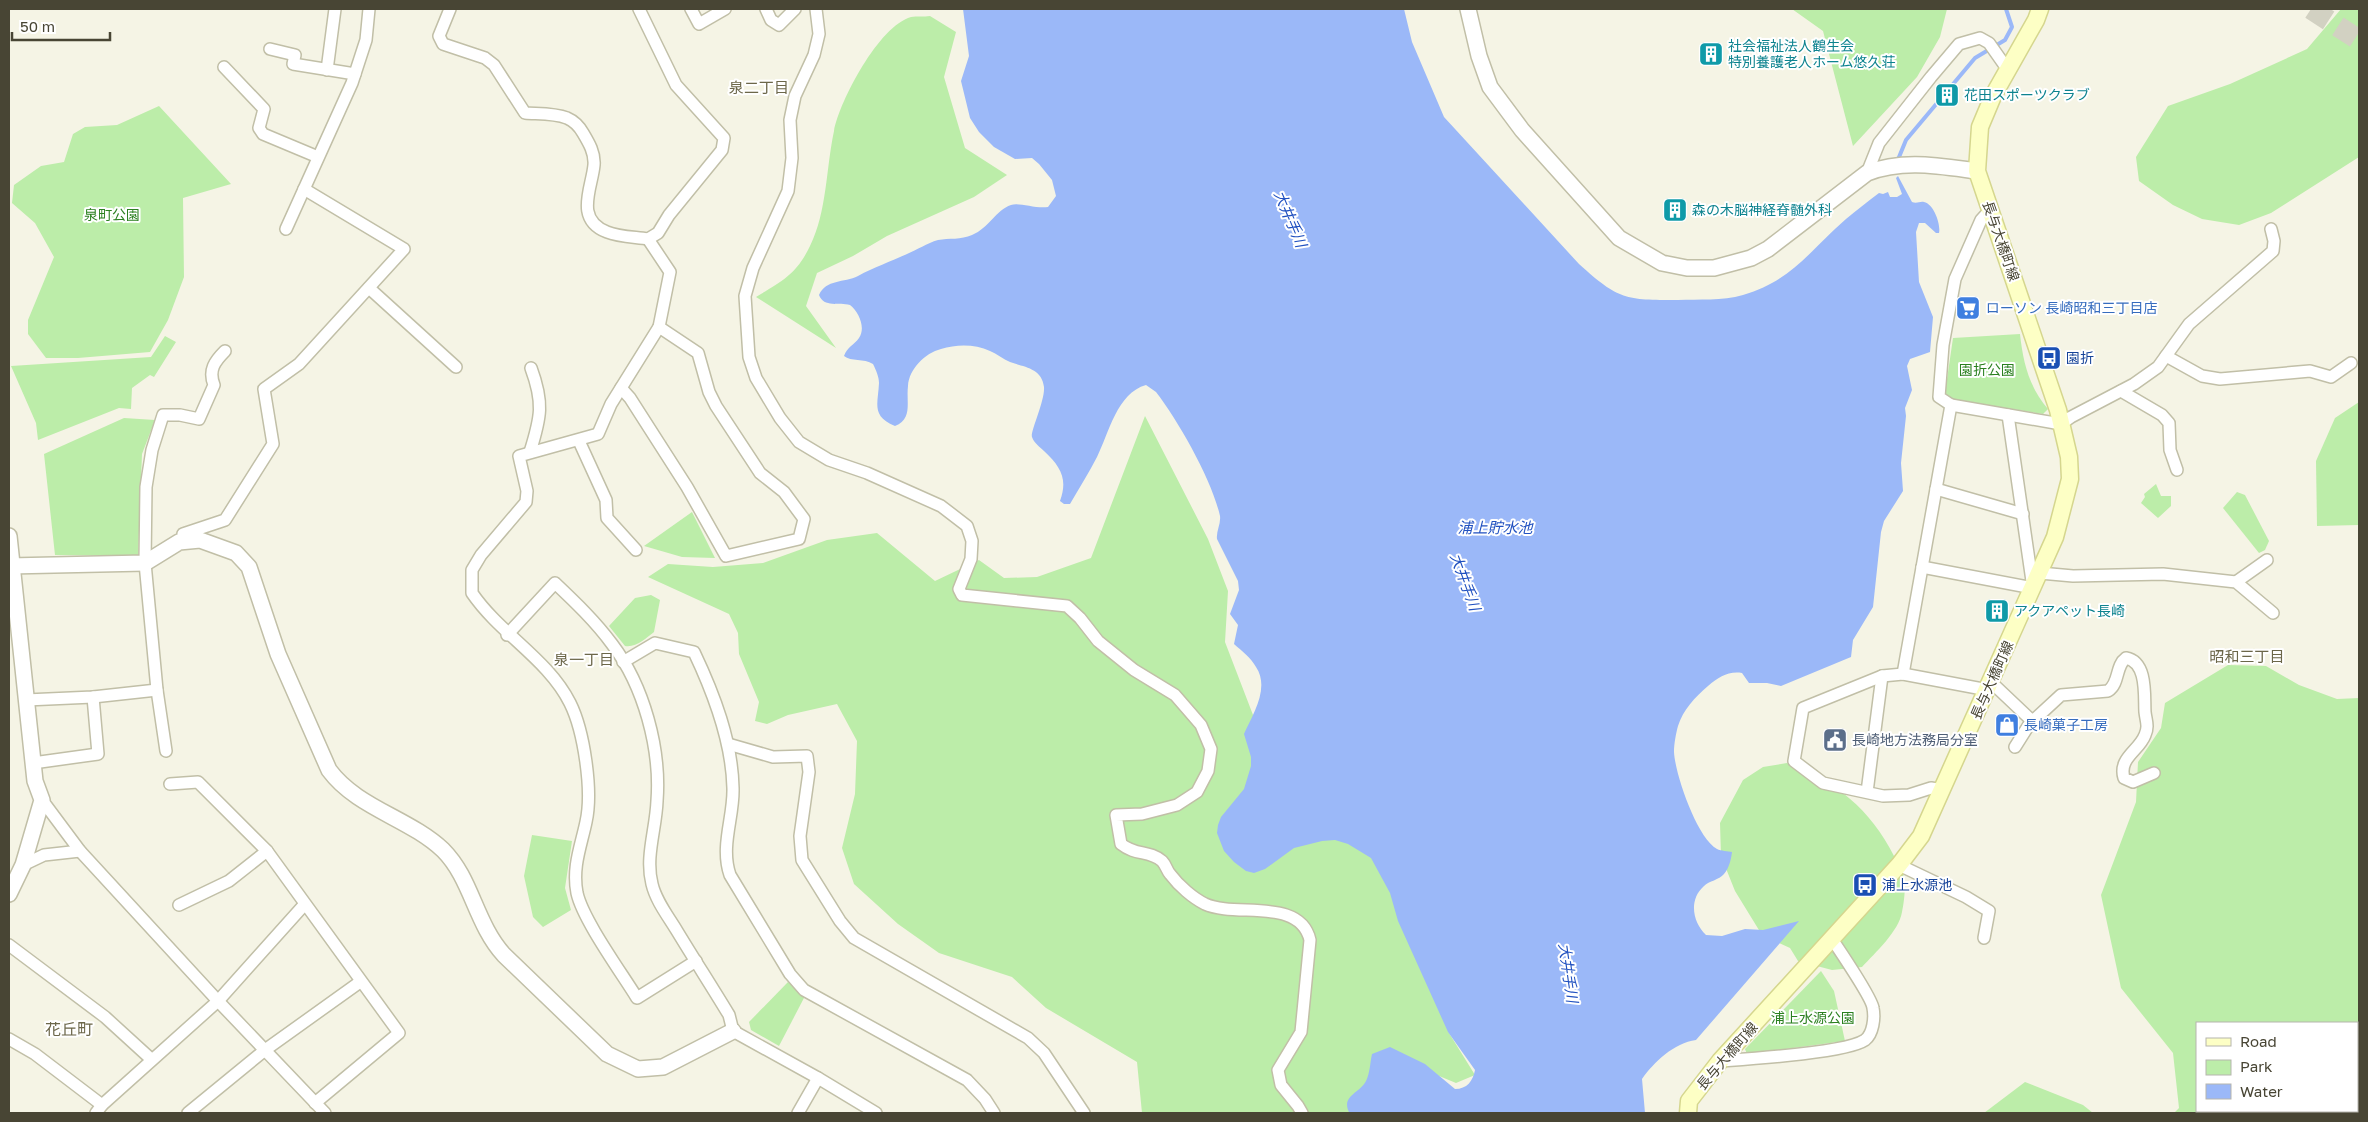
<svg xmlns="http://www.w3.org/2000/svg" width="2368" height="1122" viewBox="0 0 2368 1122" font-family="'Golos Text','Noto Sans JP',sans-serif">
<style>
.green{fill:#bceda9;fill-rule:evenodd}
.water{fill:#9bb8f8}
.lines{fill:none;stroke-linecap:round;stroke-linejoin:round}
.stream{stroke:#9bb8f8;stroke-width:4}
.motorway-tunnel{stroke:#d2d1c2;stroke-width:21;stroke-dasharray:21 11;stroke-linecap:butt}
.minor-casing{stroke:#c1bfa7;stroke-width:14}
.tertiary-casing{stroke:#c1bfa7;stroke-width:18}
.secondary-casing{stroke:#d5d68e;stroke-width:19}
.minor{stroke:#fff;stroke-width:11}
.tertiary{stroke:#fff;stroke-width:15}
.secondary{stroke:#fdffc5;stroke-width:16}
.labels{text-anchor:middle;stroke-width:4;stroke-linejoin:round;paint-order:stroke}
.culture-label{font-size:14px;fill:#0d838f;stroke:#fff;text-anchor:start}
.park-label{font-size:14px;fill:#2b8020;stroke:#fff}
.street-label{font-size:14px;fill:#484534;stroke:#fff}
.shop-label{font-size:14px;fill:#366cbe;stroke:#fff;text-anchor:start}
.transit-label{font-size:14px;fill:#164399;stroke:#fff;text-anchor:start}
.service-label{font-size:14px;fill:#4e5e75;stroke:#fff;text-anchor:start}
.neighbourhood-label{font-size:15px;fill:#6c674a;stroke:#fff}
.water-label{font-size:15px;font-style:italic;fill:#2151c0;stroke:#fff}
.quarter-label{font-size:16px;fill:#6c674a;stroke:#fff}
</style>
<rect width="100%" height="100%" fill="#f5f4e5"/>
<g class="green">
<polygon points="1792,9 1947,9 1940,37 1917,77 1853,146 1823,31"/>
<polygon points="2341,9 2359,9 2359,157 2271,213 2239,225 2202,219 2173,205 2139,181 2136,157 2168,106 2230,84 2307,49"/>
<path d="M930 16 956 32 944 77 965 148 1007 175 974 197 887 236 853 256 817 273 806 306 836 348 756 297C782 281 796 275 810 246 827 212 826 168 834 131 840 100 879 26 911 17 917 16 924 17 930 16Z"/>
<polygon points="159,106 231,184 183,198 184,277 168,320 150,352 78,358 46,358 28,334 28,320 54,257 35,223 12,203 14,185 41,166 64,162 73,134 85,127 117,125"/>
<path d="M2020 334C2023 362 2029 387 2048 409L2043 414 1954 400 1945 393 1953 338Z"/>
<polygon points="165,336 176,342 154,377 150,375 132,388 131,409 119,408 38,440 36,423 11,366 151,357"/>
<polygon points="2359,402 2359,525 2317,526 2316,461 2335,418"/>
<polygon points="1145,416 1208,539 1228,591 1225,642 1263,741 1299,817 1380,856 1449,1033 1475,1075 1456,1083 1381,1052 1373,1113 1142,1113 1137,1062 1046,1008 1012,977 939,953 898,924 854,884 842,848 855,794 857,741 837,704 788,715 767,724 755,721 759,702 739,654 738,633 729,614 648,577 668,564 713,567 763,563 827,540 877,533 935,581 979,560 1004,578 1037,577 1091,558"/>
<polygon points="124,418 155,420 142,454 138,556 55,555 44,454"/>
<polygon points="2156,484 2161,496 2171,496 2171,506 2158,518 2141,503 2145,497 2144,494"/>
<polygon points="2237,492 2245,495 2269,541 2265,550 2259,553 2223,508"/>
<polygon points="692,512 715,558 682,557 644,546"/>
<path d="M651 595 660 600 654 632C646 638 636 648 625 646L609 626 635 598Z"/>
<path d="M2228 665 2266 666 2299 685 2337 699 2359 698V1113H2174L2179 1108 2173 1053 2121 988 2101 895 2136 802 2138 762 2161 728 2165 703ZM2197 1023H2357V1111H2197Z"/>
<path d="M1787 763C1835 780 1871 810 1894 856 1897 863 1902 870 1904 877 1906 886 1904 903 1902 912 1899 931 1875 953 1862 967L1832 970 1798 961 1790 948 1762 935 1735 891 1721 856 1720 823 1743 780 1763 767Z"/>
<polygon points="532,835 572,841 565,888 571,910 543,927 533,917 524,876"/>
<polygon points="1821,971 1834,991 1845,1041 1747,1054 1745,1049"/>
<polygon points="788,982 805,996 779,1046 751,1030 749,1022"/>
<polygon points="2025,1082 2083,1105 2093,1113 1984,1113"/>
</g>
<path class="water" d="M963 9H1404L1412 42 1444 117 1579 264C1619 300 1625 300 1678 300 1699 299 1722 301 1743 295 1793 280 1809 251 1846 219 1857 210 1868 201 1879 193L1883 194 1888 192 1890 197H1897L1902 194 1896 178 1898 176 1912 202C1917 204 1920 201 1924 202 1934 204 1941 225 1939 233H1936L1925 223H1919L1916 232 1919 282 1933 317 1930 352 1910 359 1907 366 1912 390 1905 408 1906 416 1901 463 1903 491 1884 521 1881 532 1873 607 1853 640 1851 657 1781 686 1767 683H1749L1742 673C1728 671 1719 677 1708 686 1695 697 1683 710 1678 726 1676 733 1674 744 1674 752 1675 774 1697 838 1717 849 1721 851 1728 851 1732 852 1731 860 1729 868 1724 874 1719 880 1709 881 1704 886 1688 900 1693 923 1706 935L1722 936 1745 929 1763 930 1799 921 1696 1040C1674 1043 1654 1062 1642 1079L1645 1113 1349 1112C1341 1096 1360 1093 1366 1081 1370 1073 1370 1063 1372 1054L1390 1047 1425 1064 1455 1089C1467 1089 1473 1081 1475 1070L1448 1032 1398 921 1390 893 1371 858 1348 844 1335 840 1322 841 1294 848 1265 869 1254 873 1246 871 1234 862 1224 851 1217 833 1218 825 1221 817 1244 789 1251 766V757L1244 734C1253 714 1270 688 1256 667 1251 658 1242 651 1234 644L1238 625 1230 614 1239 590 1238 581 1217 539C1216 531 1221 524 1220 516 1212 480 1179 422 1156 392L1146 385C1117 393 1109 433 1097 457 1089 473 1079 488 1070 504H1064L1060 501C1068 479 1061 467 1044 451 1040 447 1034 443 1032 437 1030 432 1045 401 1044 387 1042 368 1024 367 1010 362 1003 359 997 354 990 351 975 344 957 344 941 349 925 353 909 369 908 386 906 402 913 419 895 426 871 416 878 404 879 383 879 377 876 370 873 364 864 358 851 362 844 356 847 347 854 345 859 338 866 328 859 312 850 305 839 302 824 308 819 295 826 279 844 283 858 276 874 267 890 262 907 254 917 250 927 243 938 240 949 238 961 240 972 235 989 228 996 210 1011 205 1019 202 1036 209 1048 207L1056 196 1052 180 1039 164 1032 158 1015 159 994 147 979 132 970 118 961 81 969 56Z"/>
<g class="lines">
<polyline class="stream" points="1897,162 1906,140 1975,58 2005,40 2012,27 2006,9"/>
<polyline class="motorway-tunnel" points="2311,9 2359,40"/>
<defs>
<g id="minor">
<path d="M450 9 439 36 443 44 485 58 494 65 525 113C538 114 554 113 567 118 574 121 579 126 583 133 589 143 595 153 594 165 592 188 574 219 607 232 619 237 635 237 648 239L658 233 669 215 722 150 724 138 676 85 639 9"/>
<polyline points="691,9 699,24 725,9"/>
<polyline points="766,9 771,20 779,25 795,9"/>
<path d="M816 9 819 34 814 55 795 96 790 120 792 158 788 191 753 268 745 296 749 357 756 378 780 418 799 442 829 460 867 473 941 506 967 526 972 541 971 559 959 589 962 595 1067 606 1080 618 1098 641 1134 670 1175 695 1201 725 1211 749 1208 771 1197 792 1177 805 1142 814 1116 815 1121 844C1136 856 1149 850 1162 861 1166 865 1167 871 1170 874 1179 886 1193 898 1205 904 1236 918 1300 897 1310 940L1301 1032 1278 1070 1281 1085 1298 1106 1302 1113"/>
<polyline points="270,49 295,55 293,64 355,74"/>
<polyline points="224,67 264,109 259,128 263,134 318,157"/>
<polyline points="327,70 335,9"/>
<polyline points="1867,173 1879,143 1931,77 1959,44 1980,38 1989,43 2008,70"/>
<polyline points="286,229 352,83 366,40 369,9"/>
<path d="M648 239 670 272 659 327 611 404 598 434 519 456 527 491 526 502 481 555 472 570V593C500 634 548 659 570 703 584 731 593 791 586 822 581 846 572 867 577 893 583 920 621 972 637 998L696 961"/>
<polyline points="369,288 456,367"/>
<polyline points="2166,356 2202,376 2220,379 2310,371 2331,377 2351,363"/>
<polyline points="621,388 630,398 687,487 726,556 799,539 804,519 784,492 760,473 716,406 709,392 698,353 659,327"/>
<polyline points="2121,391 2162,415 2169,423 2170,450 2177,470"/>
<polyline points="1951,405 1939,397 1943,345 1955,279 1981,220 1991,209"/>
<polyline points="579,441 606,500 607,518 636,550"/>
<path d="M530 452C541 417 544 403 531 368"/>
<polyline points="1936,489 2023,514"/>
<polyline points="183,534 225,520 273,444 264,389 299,364 404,249 304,189"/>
<polyline points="1922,567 2033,588 2008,415"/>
<polyline points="2040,573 2073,576 2163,574 2236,582 2273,613"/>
<polyline points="2236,582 2267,560"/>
<path d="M507 635 555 583C575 602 595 621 612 644 644 686 661 749 657 801 656 829 645 857 652 884 656 901 668 916 677 931 694 959 712 987 729 1015L733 1031 818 1078 876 1113"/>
<path d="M623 662 655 643 694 652C714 694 732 741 733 788 734 817 720 846 730 875L790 974 804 990 967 1080 985 1099 994 1113"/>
<polyline points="1903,674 1951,405 2061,424 2071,417 2134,384 2158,367 2189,324 2273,251 2274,241 2271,229"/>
<path d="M1991 682 2029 718 2034 720 2061 695 2108 691C2120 683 2115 666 2126 658 2148 662 2144 697 2145 712 2146 721 2149 726 2145 735 2139 751 2118 758 2124 778L2133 782 2154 773"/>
<polyline points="26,700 93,697 157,690"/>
<polyline points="728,744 773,757 807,756 809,772 800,836 802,860 840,921 854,938 1028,1038 1044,1053 1084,1113"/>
<polyline points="2015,747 2032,720"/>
<path d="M166 751 157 690 145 563 146 487 152 450 163 415H180L199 419 214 385C208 370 215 361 225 351"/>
<polyline points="33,763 98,754 93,697"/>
<polyline points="170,784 198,782 267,851 399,1033 315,1103"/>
<polyline points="1943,790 1931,788 1909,795 1883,796 1823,783 1794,761 1803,708 1882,676 1903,674 1988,690"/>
<polyline points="1867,792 1882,676"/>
<polyline points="42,800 80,851 218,1001 325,1113"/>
<polyline points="23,865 44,855 80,851"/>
<polyline points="1899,865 1966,897 1989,911 1984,938"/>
<polyline points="179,905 229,881 267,851"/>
<polyline points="9,945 105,1017 151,1059"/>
<polyline points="9,1039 35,1054 102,1105"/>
<path d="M1720 1061C1747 1059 1846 1053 1865 1040 1873 1034 1875 1018 1873 1008 1872 998 1840 951 1832 939"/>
<polyline points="96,1113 102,1105 218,1001 304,905"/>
<polyline points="188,1113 265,1050 360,982"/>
<polyline points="798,1113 818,1078"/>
</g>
<g id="tertiary">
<path d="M1468 9 1479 56 1490 87 1522 130 1619 238 1662 263 1687 268H1714L1751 258 1768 249 1867 173C1903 159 1939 166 1977 171"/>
<polyline points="9,536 35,781 42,800 23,865 9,894"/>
<path d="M9 566 145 563 179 542 200 540 236 553 249 567 278 654 329 770C357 808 409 818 443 850 472 879 475 923 504 955L607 1054 638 1069 663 1067 733 1031"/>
</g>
<polyline id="secondary" points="1688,1113 1689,1101 1720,1061 1899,865 1921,836 2055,537 2070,479 2069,457 2058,410 1977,171 1980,127 1993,96 2036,20 2040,9"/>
</defs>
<use href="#minor" class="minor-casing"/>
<use href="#tertiary" class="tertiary-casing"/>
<use href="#secondary" class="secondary-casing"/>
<use href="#minor" class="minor"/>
<use href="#tertiary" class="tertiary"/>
<use href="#secondary" class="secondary"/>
</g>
<defs>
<symbol id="building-square" viewBox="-11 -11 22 22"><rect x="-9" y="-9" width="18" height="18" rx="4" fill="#0f9aa8" stroke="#fff"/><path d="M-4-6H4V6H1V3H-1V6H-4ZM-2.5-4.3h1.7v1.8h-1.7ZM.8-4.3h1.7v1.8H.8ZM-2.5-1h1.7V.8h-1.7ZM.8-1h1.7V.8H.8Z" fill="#fff"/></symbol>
<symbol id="supermarket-square" viewBox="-11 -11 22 22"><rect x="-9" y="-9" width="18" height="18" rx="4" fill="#3f7fe0" stroke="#fff"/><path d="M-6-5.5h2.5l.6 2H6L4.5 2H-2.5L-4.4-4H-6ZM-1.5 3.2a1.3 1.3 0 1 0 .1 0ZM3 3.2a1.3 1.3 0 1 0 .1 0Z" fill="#fff"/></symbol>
<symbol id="bus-square" viewBox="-11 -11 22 22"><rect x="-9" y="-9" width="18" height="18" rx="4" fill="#1a4fb4" stroke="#fff"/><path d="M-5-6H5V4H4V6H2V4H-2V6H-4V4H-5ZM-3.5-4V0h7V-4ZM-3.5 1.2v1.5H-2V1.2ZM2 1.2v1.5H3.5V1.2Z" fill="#fff"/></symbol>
<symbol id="shop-square" viewBox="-11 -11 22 22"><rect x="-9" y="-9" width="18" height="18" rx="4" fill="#3f7fe0" stroke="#fff"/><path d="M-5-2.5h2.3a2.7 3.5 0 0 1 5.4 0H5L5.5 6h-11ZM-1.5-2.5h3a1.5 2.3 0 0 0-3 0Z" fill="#fff"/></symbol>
<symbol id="civic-square" viewBox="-11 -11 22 22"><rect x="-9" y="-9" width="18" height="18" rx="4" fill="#5c6f8a" stroke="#fff"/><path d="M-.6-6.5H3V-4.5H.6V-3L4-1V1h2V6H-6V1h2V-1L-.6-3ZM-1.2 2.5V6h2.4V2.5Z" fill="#fff"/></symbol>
</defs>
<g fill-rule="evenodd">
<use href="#building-square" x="1697" y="40" width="28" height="28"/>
<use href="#building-square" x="1933" y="81" width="28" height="28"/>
<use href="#building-square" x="1661" y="196" width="28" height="28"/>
<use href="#supermarket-square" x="1954" y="294" width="28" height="28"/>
<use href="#bus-square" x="2035" y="344" width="28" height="28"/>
<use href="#building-square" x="1983" y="597" width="28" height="28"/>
<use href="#shop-square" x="1993" y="711" width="28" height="28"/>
<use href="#civic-square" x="1821" y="726" width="28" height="28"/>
<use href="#bus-square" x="1851" y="871" width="28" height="28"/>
</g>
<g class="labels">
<g class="culture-label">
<text x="1728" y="51">社会福祉法人鶴生会<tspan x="1728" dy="16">特別養護老人ホーム悠久荘</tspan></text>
<text x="1964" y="100">花田スポーツクラブ</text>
<text x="1692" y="215">森の木脳神経脊髄外科</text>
<text x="2014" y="616">アクアペット長崎</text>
</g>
<g class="park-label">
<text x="112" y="220">泉町公園</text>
<text x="1987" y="375">園折公園</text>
<text x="1813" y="1023">浦上水源公園</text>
</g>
<g class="street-label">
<text transform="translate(2001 241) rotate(71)" y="5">長与大橋町線</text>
<text transform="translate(1992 680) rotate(-66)" y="5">長与大橋町線</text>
<text transform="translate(1727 1056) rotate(-49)" y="5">長与大橋町線</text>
</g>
<g class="shop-label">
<text x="1986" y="313">ローソン 長崎昭和三丁目店</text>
<text x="2024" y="730">長崎菓子工房</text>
</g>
<g class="transit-label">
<text x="2066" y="363">園折</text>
<text x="1882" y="890">浦上水源池</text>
</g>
<g class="service-label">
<text x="1852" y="745">長崎地方法務局分室</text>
</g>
<g class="neighbourhood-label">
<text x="759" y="93">泉二丁目</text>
<text x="2247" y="662">昭和三丁目</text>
<text x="584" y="665">泉一丁目</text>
</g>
<g class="water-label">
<text transform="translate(1290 219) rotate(67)" y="5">大井手川</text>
<text x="1495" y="533">浦上貯水池</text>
<text transform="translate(1465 582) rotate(70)" y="5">大井手川</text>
<text transform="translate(1568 973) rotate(82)" y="5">大井手川</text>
</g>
<g class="quarter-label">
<text x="69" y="1035">花丘町</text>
</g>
</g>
<rect width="2368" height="1122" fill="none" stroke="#484534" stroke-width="20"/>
<rect x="2196" y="1022" width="162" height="90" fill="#ffffff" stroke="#b6b5ae"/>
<rect x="2206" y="1038" width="25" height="8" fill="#fdffc5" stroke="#b6b5ae"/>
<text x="2240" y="1047" font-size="15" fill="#484534">Road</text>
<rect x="2206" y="1060" width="25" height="15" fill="#bceda9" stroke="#b6b5ae"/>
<text x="2240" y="1072" font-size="15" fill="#484534">Park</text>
<rect x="2206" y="1084" width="25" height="15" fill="#9bb8f8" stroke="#b6b5ae"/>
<text x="2240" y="1097" font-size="15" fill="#484534">Water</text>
<path d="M12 32v8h98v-8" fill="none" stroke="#484534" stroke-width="2.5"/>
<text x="20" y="32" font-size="15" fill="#484534" stroke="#ffffff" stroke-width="4" paint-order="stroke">50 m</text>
</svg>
